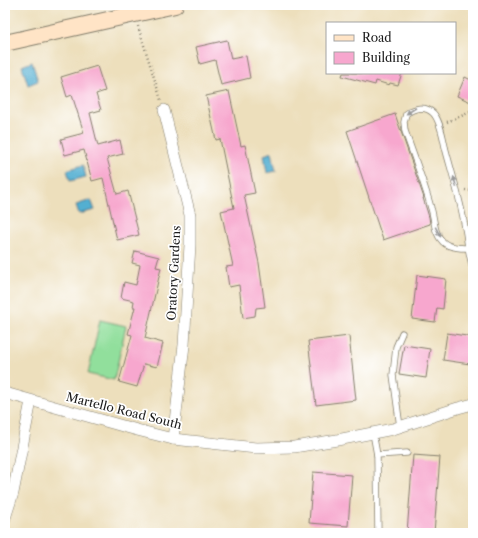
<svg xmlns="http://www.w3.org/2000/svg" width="478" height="538" viewBox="0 0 478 538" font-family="'Libre Caslon Text',serif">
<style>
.green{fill:#91df9c;stroke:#567e5c}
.water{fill:#52afd1;stroke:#376676}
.building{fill:#f7a7ce}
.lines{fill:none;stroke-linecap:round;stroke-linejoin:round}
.lane-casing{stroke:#847e6c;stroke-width:7}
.street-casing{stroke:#847e6c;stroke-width:12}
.secondary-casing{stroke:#847e6c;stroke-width:18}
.path{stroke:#847e6c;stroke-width:2.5;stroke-dasharray:1 3;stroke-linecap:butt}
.lane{stroke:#fff;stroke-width:5.5}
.street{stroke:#fff;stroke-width:11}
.secondary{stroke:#ffe4c6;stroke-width:16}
.oneway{fill:#999}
.labels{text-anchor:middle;stroke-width:3.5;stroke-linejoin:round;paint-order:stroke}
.street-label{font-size:12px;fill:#1c1c1c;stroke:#fff}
</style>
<rect width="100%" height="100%" fill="#fff"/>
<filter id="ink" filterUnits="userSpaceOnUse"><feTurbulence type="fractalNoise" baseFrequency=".025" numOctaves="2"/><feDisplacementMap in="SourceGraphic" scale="8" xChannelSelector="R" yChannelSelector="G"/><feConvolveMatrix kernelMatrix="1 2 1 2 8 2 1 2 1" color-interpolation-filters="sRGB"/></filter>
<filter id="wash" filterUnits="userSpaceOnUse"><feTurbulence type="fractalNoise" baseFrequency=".012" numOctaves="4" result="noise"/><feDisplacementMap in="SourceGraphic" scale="16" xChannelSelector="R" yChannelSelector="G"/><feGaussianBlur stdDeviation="0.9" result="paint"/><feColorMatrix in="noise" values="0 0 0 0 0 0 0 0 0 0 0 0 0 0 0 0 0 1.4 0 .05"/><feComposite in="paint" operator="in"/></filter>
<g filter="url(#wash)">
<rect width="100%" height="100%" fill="#eddfbc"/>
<polygon class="green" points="100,320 126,326 114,380 88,374"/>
<g class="water">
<polygon points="32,62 38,81 28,85 22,66"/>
<polygon points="272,152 276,171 267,173 264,155"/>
<polygon points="83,165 86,177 70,181 67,170"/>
<polygon points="91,200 95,210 79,214 76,205"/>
</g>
<g id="blocks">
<g class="building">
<polygon points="227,40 231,59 246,56 250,78 221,85 215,60 200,64 196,47"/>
<polygon points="97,66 105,91 96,94 101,110 90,113 98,146 120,140 123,154 107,158 117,194 128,191 139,235 117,240 103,178 92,181 84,150 65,155 61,139 84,133 72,95 67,97 61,77"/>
<polygon points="343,73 402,73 398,85 390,83 389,85 376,81 375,85 342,76"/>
<polygon points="465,77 473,81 473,103 457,96"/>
<polygon points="229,91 241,146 245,145 255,193 244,195 259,263 265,307 256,308 255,316 243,318 239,285 229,287 226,267 233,266 221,211 234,208 220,139 216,140 206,96"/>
<polygon points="395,114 423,195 424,198 423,198 429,217 430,224 383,240 347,131"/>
<polygon points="135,251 159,257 156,267 161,268 145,338 163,343 157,367 144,364 137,387 119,382 132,335 128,334 135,307 133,307 134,301 121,298 124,282 136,285 140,265 132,263"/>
<polygon points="417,275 446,279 443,309 437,308 435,322 412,319"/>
<polygon points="447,333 473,337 473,347 470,364 443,360"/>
<polygon points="349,336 356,400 316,405 308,341"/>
<polygon points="404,345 430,349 426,378 399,374"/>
<polygon points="413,455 440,457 434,533 407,533"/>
<polygon points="313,472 352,475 348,526 309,523"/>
</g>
</g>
</g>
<g filter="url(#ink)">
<use href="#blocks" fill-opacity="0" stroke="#847e6c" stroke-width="1"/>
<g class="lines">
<defs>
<g id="lane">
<path d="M473 247C465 249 449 248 443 242 433 232 435 220 431 208 424 182 414 157 405 131L404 122 406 114C414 108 425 105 433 113 440 120 443 137 445 147 452 174 461 201 465 228 467 236 467 244 469 252 470 258 472 264 473 270"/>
<polyline points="400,427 393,375 396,347 402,333"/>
<polyline points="373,433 377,455 378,533"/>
<polyline points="377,455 407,453"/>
</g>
<g id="street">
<polyline points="164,110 190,215 190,245 184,345 173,439"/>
<polyline points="5,393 137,430 173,439 256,448 294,447 337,440 393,429 458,408 473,404"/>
<polyline points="5,518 13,493 31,401"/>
</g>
<polyline id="secondary" points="5,43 175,5"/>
</defs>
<use href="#lane" class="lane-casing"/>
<use href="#street" class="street-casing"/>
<use href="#secondary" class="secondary-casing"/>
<g class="path">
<polyline points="138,26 161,100"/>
<polyline points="447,122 473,111"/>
<polyline points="465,190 473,191"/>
</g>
<use href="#lane" class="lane"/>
<use href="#street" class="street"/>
<use href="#secondary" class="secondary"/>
</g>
<defs><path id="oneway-solid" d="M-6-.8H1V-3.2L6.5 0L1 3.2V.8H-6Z"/></defs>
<g class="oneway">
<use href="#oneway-solid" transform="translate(411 111) rotate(147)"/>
<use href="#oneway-solid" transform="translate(455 182) rotate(-105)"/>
<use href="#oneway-solid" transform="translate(438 232) rotate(63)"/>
</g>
</g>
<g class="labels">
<g class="street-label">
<text transform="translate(174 273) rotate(-87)" y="4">Oratory Gardens</text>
<text transform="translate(124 411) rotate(14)" y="4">Martello Road South</text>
</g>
</g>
<rect width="478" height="538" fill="none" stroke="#fff" stroke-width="20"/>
<rect x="326" y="22" width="130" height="52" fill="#ffffff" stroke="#a4a4a4"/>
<rect x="334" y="35" width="20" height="6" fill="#ffe4c6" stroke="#a4a4a4"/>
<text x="362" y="42" font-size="12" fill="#1c1c1c">Road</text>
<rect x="334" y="52" width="20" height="12" fill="#f7a7ce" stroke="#a4a4a4"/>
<text x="362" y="62" font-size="12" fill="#1c1c1c">Building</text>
</svg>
